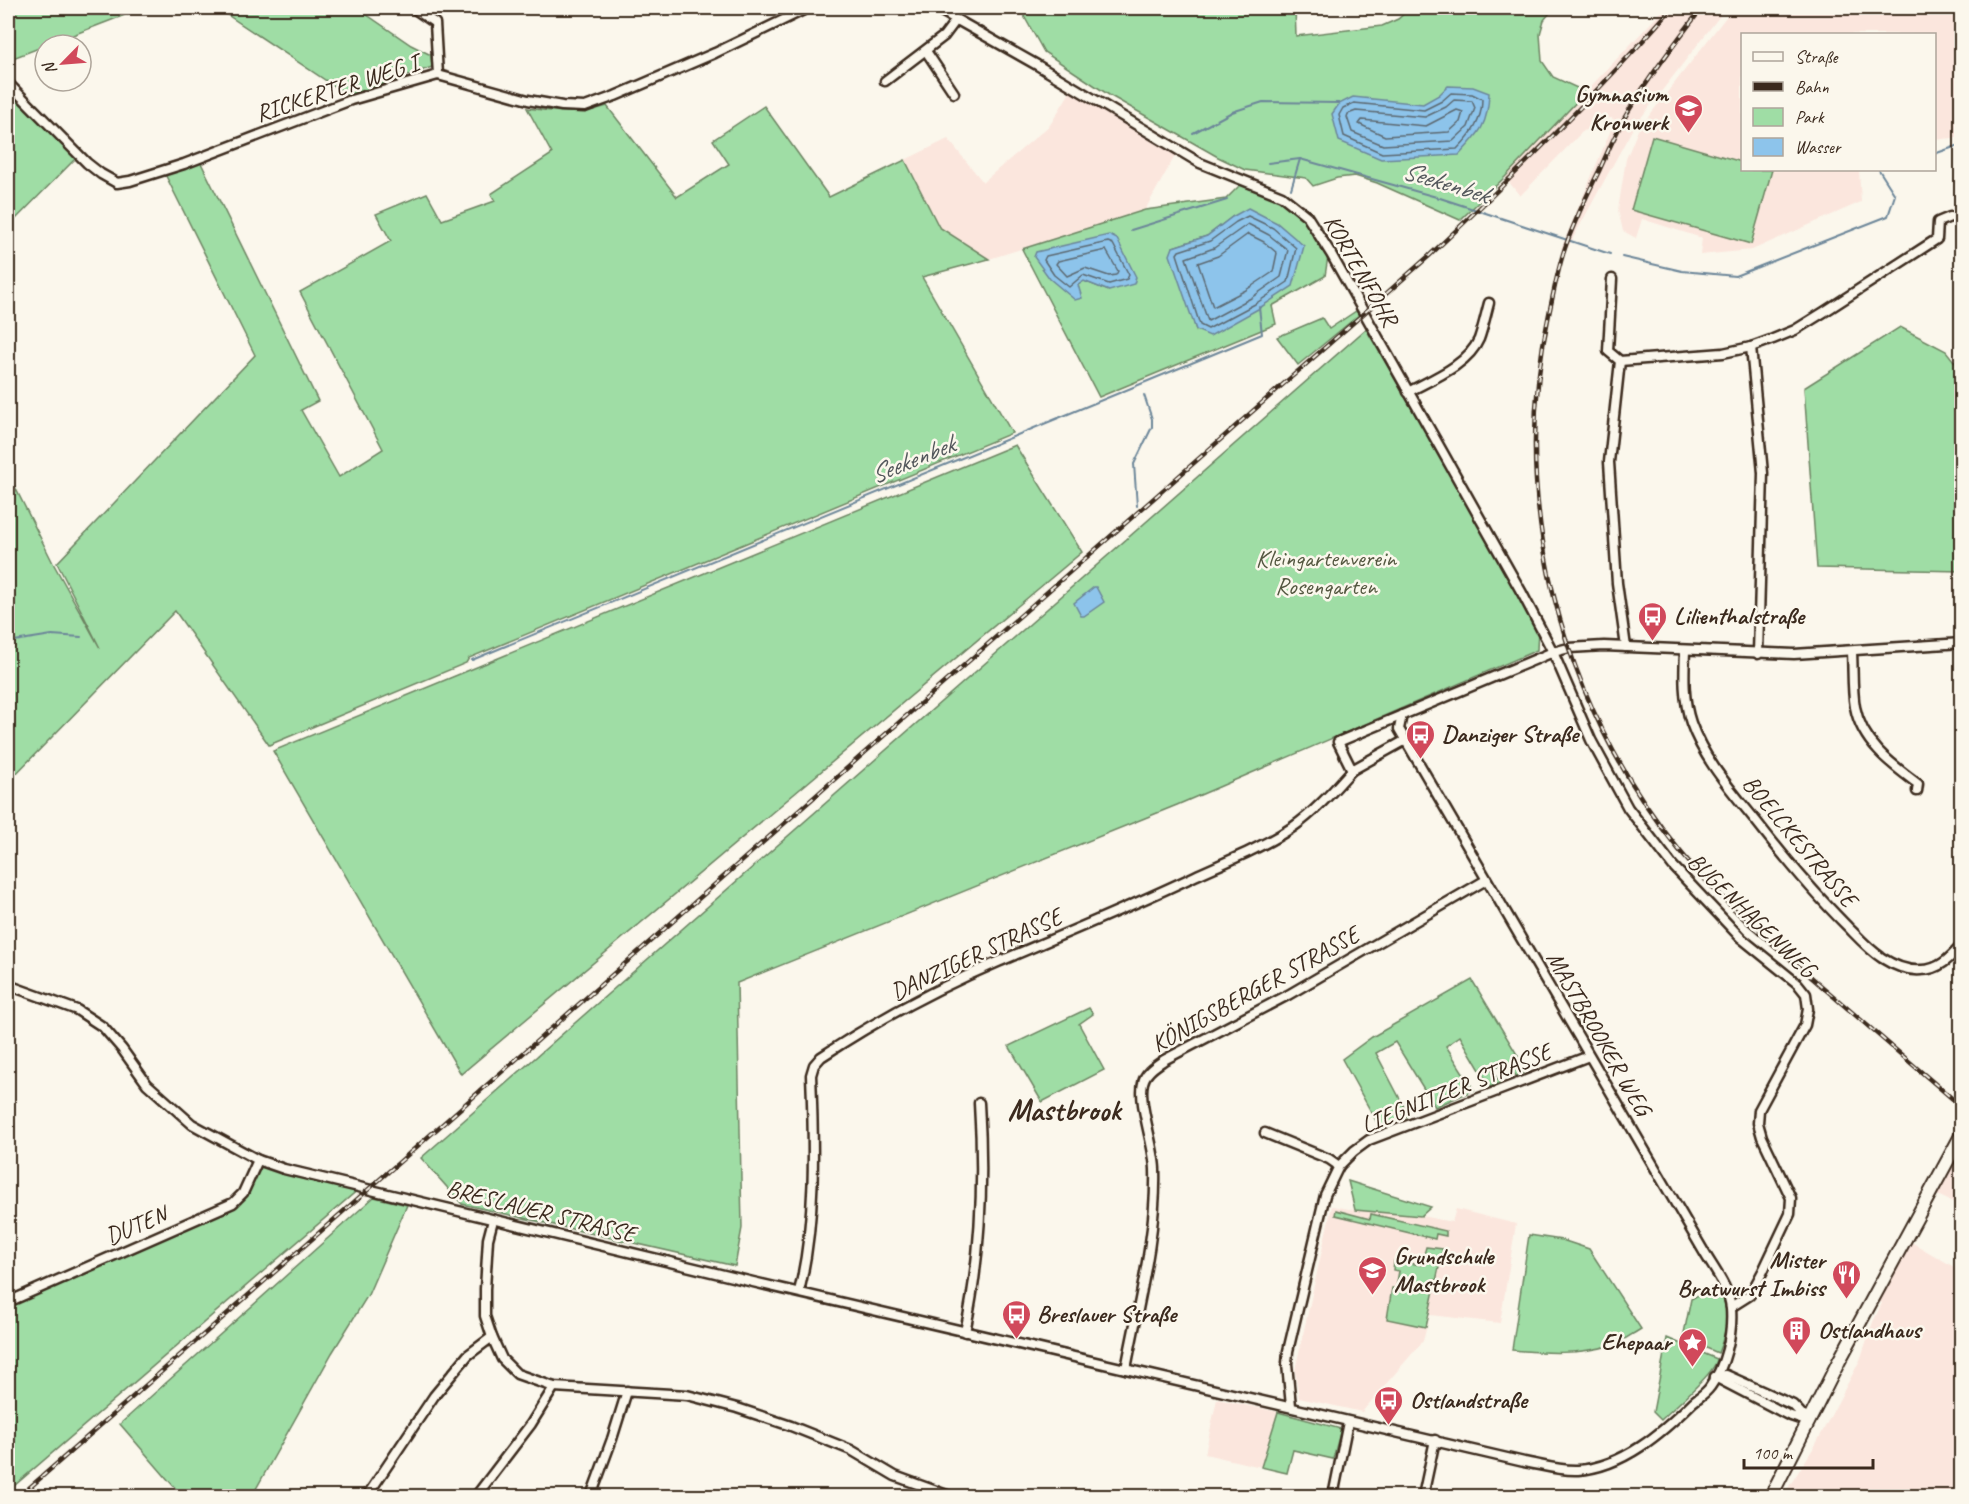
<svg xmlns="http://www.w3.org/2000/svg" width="1969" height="1504" viewBox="0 0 1969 1504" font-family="Caveat,sans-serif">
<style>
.built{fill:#fbe6dd}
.green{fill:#9fdda5;stroke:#6d8462;stroke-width:1.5;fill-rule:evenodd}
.water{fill:#8dc4eb;stroke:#6c8699;stroke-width:1.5}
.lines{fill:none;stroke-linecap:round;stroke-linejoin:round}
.shore{stroke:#5c6870;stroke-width:1.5}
.stream{stroke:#6c8699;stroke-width:2}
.minor-casing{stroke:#3b2a1e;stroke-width:13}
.secondary-casing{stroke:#3b2a1e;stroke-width:16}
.minor{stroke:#fbf7ec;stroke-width:8}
.secondary{stroke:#fbf7ec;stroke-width:12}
.rail-casing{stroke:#3b2a1e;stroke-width:4.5}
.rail{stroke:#fbf7ec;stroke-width:2;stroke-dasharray:7;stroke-linecap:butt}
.labels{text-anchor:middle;stroke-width:5;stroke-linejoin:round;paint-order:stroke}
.street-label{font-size:24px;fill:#3b2a1e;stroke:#fbf7ec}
.poi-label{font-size:24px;font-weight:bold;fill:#3b2a1e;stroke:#fbf7ec;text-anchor:start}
.park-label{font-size:24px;fill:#545740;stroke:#fbf7ec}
.water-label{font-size:26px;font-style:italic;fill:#54585c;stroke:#fbf7ec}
.district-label{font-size:30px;font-weight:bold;fill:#3b2a1e;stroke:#fbf7ec}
</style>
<rect width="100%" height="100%" fill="#fbf7ec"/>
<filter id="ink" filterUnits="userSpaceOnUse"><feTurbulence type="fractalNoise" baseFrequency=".0167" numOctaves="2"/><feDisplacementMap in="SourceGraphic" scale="12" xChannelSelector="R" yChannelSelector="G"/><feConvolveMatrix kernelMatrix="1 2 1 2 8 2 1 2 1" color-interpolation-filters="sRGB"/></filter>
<g filter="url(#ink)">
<g class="built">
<polygon points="1665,8 1726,8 1633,128 1566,251 1561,249 1615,120 1611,118 1600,120 1581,133 1520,196 1505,177"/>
<polygon points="1733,8 1961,8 1961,137 1935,140 1934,34 1742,34 1742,170 1859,170 1861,202 1752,250 1700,255 1702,238 1642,219 1636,238 1623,231 1618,210 1626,159 1638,130"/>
<polygon points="1075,84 1180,147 1145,210 989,259 939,227 905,160 948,139 983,182 1050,125"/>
<polygon points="1961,1134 1961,1206 1931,1192"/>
<polygon points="1332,1206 1355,1210 1421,1216 1452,1222 1456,1209 1516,1224 1500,1323 1430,1315 1423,1341 1362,1412 1299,1398 1295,1370"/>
<polygon points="1906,1239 1961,1271 1961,1496 1783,1496 1816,1444 1860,1360 1873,1322 1882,1303 1873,1299"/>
<polygon points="1217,1399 1278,1412 1261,1467 1205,1454"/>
</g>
<g class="green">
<polygon points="8,8 143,8 8,60"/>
<polygon points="217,8 357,8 411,45 431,55 432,67 349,96"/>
<polygon points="1036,8 1295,8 1296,36 1382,26 1398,19 1410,8 1554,8 1544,20 1540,34 1542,61 1553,77 1586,92 1505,177 1460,220 1377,183 1355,176 1337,178 1313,186 1306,178 1245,170 1218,157 1109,95 1044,52 1020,9"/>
<polygon points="8,82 79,155 8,227"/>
<path d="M607 106 677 197 729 164 713 140 764 106 829 197 905 160 939 227 989 259 922 277 1012 433 469 658 466 663 269 745 175 611 8 782V473L53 563 100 648 57 563 255 355 163 170 199 159 318 401 301 410 339 477 383 449 300 292 391 241 376 214 427 193 442 220 495 201 491 194 552 154 527 108C558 112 577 116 607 106Z"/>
<polygon points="1652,136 1742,162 1742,170 1772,170 1751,244 1631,210"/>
<path d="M1240 185 1280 198 1303 217 1328 256 1325 276 1272 306 1276 324 1099 397 1022 249 1145 210 1226 199ZM1232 217 1196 330 1173 247 1207 236ZM1036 252 1109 291 1084 281 1078 285 1079 291Z"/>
<polygon points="1356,311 1359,315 1298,365 1277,337 1322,318 1329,329"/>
<polygon points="1900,327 1946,351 1961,370 1961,571 1817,568 1804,388"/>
<polygon points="1366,329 1538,627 1537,650 1177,805 737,983 742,1228 735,1266 462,1204 421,1158"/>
<polygon points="1015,445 1082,552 461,1074 273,751"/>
<polygon points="1472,980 1527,1071 1516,1076 1506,1063 1491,1069 1500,1083 1490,1087 1460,1036 1446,1046 1474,1090 1435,1107 1395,1042 1376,1053 1409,1116 1380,1128 1342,1059 1372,1037"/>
<polygon points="1089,1008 1093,1014 1079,1024 1104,1070 1042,1102 1009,1046"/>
<polygon points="258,1160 360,1188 8,1491 8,1302 233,1203"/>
<polygon points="1348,1181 1431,1207 1421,1216 1355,1210"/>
<polygon points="374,1197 407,1205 368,1295 332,1353 252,1496 182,1496 120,1424"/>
<polygon points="1336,1210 1370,1219 1371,1214 1446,1231 1446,1236 1436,1234 1435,1239 1335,1215"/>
<path d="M1529 1235 1562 1240 1589 1249 1641 1329C1632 1334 1622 1342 1612 1345 1580 1355 1545 1353 1512 1350Z"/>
<polygon points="1426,1247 1443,1249 1426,1327 1387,1319 1392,1288 1396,1288 1399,1271 1393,1270 1394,1261 1421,1265"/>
<path d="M1717 1285C1731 1308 1728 1329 1718 1353L1683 1338 1691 1299Z"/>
<path d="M1667 1338 1717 1359C1716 1372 1673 1408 1661 1420L1653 1412Z"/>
<polygon points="1278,1412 1341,1429 1333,1459 1293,1450 1287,1473 1261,1467"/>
</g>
<g class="water">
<path d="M1448 86 1473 87 1489 93C1488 125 1480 133 1459 155L1381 159 1339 141 1332 114 1339 104 1353 97 1423 104 1439 95Z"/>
<polygon points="1248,208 1277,223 1304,246 1293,286 1258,309 1210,336 1196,330 1170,255 1173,247 1207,236 1232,217"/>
<polygon points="1109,235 1117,239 1136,277 1134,284 1109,291 1084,281 1078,285 1082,298 1075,300 1050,279 1034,257 1036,252"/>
<polygon points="1094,587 1096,587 1104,602 1084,616 1081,616 1074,603"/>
</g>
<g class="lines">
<g class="shore">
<path d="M1451 93 1472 94 1482 99C1482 121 1472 134 1457 149L1382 153 1344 136 1339 115 1343 108 1354 103 1424 110 1442 101Z"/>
<polygon points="1454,100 1472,101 1475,108 1468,127 1453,141 1383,145 1352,132 1347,117 1348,114 1356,111 1425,117 1446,107"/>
<polygon points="1457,110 1463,112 1460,122 1449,132 1385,136 1359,124 1362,120 1426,126"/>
<polygon points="1248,216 1273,228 1296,248 1288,282 1255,304 1208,329 1200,325 1177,254 1179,251 1210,241 1236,222"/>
<polygon points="1248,224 1269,235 1288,250 1281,277 1251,298 1208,321 1186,258 1214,248"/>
<polygon points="1248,234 1264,242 1277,253 1273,272 1246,290 1213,307 1198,263 1218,256"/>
<polygon points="1108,242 1113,244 1129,275 1127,279 1109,284 1083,275 1069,287 1054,275 1044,260 1046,256"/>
<polygon points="1106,250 1118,271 1116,275 1109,276 1085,268 1067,276 1056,264 1058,261"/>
</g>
<g class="stream">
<polyline points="1193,133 1232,112 1263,102 1339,103"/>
<polyline points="1934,154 1957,146 1962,148"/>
<polyline points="1268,163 1300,159"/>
<polyline points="1291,189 1300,159 1440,198 1610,254"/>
<polyline points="1131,230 1227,200"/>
<polyline points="1622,257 1682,271 1735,276 1888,216 1895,195 1879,170"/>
<polyline points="1137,506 1134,464 1152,427 1152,419 1144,395"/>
<polyline points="8,642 52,635 81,637"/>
<polyline points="472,660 1262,334 1259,307"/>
</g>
<defs>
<g id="minor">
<polyline points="413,8 435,23 438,75"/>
<polyline points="936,8 1037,65 1200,163 1282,196 1307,216 1331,254 1522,593 1553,652 1591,740 1628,808 1673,866 1741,938 1798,984 1806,994 1808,1009 1805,1025 1759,1110 1758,1123 1762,1137 1791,1198 1790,1214 1763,1271 1750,1295 1731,1307"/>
<polyline points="926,51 954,93"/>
<polyline points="885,81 944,36 956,20"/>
<polyline points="8,83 87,163 101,174 117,183 130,181 184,164 351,100 438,75 528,100 562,106 585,107 615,96 715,53 808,8"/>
<polyline points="1612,279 1608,351 1620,361 1723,353 1751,347 1773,339 1795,330 1824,312 1937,239 1938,222 1950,217 1962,218"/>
<polyline points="1751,347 1763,473 1758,654"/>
<polyline points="1620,361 1609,462 1617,583 1626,647"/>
<path d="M1408 392C1432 379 1468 365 1479 339 1483 328 1486 314 1489 303"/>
<path d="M1685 651C1684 675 1683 700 1691 723 1704 760 1732 791 1756 821 1784 857 1813 892 1845 924 1857 936 1868 949 1882 958 1893 965 1908 971 1921 970 1939 970 1950 958 1962 945"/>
<path d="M1852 652C1853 670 1852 690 1855 707 1862 743 1891 764 1918 784L1917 791"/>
<polyline points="1406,740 1352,770 1338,742 1553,652 1569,648 1604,646 1794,654 1962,643"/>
<path d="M8 985 77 1010 103 1027 122 1049 147 1084 192 1124 258 1160 284 1169 753 1282 1524 1462C1541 1465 1560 1471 1578 1470 1623 1467 1662 1433 1693 1402 1699 1397 1706 1393 1710 1387 1725 1367 1733 1334 1731 1309 1730 1289 1713 1268 1704 1252L1399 729 1402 715"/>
<polyline points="1265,1133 1329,1159 1339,1166"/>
<polyline points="493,1220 488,1239 485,1289 485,1316 492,1337 502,1359 517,1374 554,1387 687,1395 737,1408 791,1426 851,1450 895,1476 950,1496"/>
<path d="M799 1292C816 1221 814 1147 811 1075L814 1065 821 1057C877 1020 937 988 998 962 1064 934 1130 907 1195 876 1228 861 1263 847 1293 827 1315 812 1334 790 1352 770"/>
<polyline points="8,1302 233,1203 243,1193 258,1160"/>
<path d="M965 1332C981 1257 984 1179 979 1103"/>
<path d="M1126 1369C1138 1305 1157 1234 1155 1169 1154 1144 1138 1103 1143 1083 1145 1072 1156 1066 1164 1060L1288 995 1486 880"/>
<polyline points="1715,1377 1726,1375 1793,1405 1809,1422"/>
<polyline points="1715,1377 1788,1415 1806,1421"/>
<polyline points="1291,1406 1287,1364 1288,1351 1325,1195 1339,1166 1354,1151 1369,1140 1589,1056"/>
<polyline points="367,1496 434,1396 468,1355 492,1337"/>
<polyline points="476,1496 531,1424 554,1387"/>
<polyline points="591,1496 612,1439 627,1391"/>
<polyline points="1333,1496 1348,1422"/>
<polyline points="1423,1496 1435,1440"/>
</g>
<polyline id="secondary" points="1771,1496 1839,1361 1962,1134"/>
</defs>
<use href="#minor" class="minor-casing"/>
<use href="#secondary" class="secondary-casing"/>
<use href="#minor" class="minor"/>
<use href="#secondary" class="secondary"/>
<defs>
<g id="rail">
<path d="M1702 8C1677 40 1652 73 1631 107 1618 127 1609 149 1599 171 1587 195 1575 220 1566 245 1558 267 1554 291 1549 314 1508 501 1560 702 1679 850 1700 876 1723 898 1746 921L1962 1107"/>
<path d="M20 1496 1429 256C1513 177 1596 95 1672 8"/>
</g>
</defs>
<use href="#rail" class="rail-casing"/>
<use href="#rail" class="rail"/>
</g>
</g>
<defs>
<symbol id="school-pin" viewBox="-11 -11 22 30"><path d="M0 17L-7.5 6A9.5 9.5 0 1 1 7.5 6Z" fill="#d1495b" stroke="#fbf7ec"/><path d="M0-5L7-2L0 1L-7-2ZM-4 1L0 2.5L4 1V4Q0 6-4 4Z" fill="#fff"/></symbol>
<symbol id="bus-pin" viewBox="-11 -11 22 30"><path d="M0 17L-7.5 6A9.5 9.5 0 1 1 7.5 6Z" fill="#d1495b" stroke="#fbf7ec"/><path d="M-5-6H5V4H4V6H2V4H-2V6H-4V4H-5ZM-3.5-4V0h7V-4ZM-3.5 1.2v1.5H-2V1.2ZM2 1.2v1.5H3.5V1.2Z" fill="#fff"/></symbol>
<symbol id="restaurant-pin" viewBox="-11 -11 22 30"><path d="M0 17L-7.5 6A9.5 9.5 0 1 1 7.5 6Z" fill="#d1495b" stroke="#fbf7ec"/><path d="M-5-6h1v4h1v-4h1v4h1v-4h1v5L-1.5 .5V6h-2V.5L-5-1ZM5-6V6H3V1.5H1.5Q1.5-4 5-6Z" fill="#fff"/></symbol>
<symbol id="building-pin" viewBox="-11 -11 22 30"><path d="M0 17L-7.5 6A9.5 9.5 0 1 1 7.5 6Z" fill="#d1495b" stroke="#fbf7ec"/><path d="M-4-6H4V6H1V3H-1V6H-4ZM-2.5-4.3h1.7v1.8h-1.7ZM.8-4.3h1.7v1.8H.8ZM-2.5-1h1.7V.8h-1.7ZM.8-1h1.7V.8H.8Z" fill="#fff"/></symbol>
<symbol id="sight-pin" viewBox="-11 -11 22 30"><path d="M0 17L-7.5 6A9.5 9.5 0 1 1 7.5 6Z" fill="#d1495b" stroke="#fbf7ec"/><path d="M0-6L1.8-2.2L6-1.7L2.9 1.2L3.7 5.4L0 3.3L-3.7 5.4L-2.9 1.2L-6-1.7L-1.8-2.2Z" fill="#fff"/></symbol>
</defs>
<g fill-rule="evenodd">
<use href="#school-pin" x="1672" y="92" width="33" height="45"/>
<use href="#bus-pin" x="1636" y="600" width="33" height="45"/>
<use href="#bus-pin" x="1404" y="718" width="33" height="45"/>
<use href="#school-pin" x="1356" y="1254" width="33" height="45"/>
<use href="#restaurant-pin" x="1830" y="1258" width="33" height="45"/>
<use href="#bus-pin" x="1000" y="1298" width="33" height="45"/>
<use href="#building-pin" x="1780" y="1314" width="33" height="45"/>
<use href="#sight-pin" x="1676" y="1326" width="33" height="45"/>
<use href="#bus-pin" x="1372" y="1384" width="33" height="45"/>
</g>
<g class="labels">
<g class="street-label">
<text transform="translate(337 88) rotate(-18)" y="8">RICKERTER WEG I</text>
<text transform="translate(1361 270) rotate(60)" y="8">KORTENFOHR</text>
<text transform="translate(1800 841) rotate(50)" y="8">BOELCKESTRASSE</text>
<text transform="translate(1752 915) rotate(44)" y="8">BUGENHAGENWEG</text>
<text transform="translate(976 954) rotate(-25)" y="8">DANZIGER STRASSE</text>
<text transform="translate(1255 989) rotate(-29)" y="8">KÖNIGSBERGER STRASSE</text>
<text transform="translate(1599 1033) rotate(60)" y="8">MASTBROOKER WEG</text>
<text transform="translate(1456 1088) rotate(-22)" y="8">LIEGNITZER STRASSE</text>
<text transform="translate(541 1211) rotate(14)" y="8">BRESLAUER STRASSE</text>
<text transform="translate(136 1225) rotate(-23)" y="8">DUTEN</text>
</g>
<g class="poi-label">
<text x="1668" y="102" text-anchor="end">Gymnasium<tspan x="1668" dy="28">Kronwerk</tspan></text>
<text x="1674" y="624">Lilienthalstraße</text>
<text x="1442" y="742">Danziger Straße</text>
<text x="1394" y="1264">Grundschule<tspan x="1394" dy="28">Mastbrook</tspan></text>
<text x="1825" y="1268" text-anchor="end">Mister<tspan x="1825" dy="28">Bratwurst Imbiss</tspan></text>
<text x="1037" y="1322">Breslauer Straße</text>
<text x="1818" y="1338">Ostlandhaus</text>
<text x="1671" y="1350" text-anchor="end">Ehepaar</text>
<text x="1410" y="1408">Ostlandstraße</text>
</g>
<g class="park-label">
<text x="1326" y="566">Kleingartenverein<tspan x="1326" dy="28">Rosengarten</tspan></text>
</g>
<g class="water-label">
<text transform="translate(1446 182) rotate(17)" y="9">Seekenbek</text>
<text transform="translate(912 459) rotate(-22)" y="9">Seekenbek</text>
</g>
<g class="district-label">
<text x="1064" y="1120">Mastbrook</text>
</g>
</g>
<rect width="1969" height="1504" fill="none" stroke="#fbf7ec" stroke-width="30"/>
<rect x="15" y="15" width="1939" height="1474" fill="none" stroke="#3b2a1e" stroke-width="2" filter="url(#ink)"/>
<rect x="1741" y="33" width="195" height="138" fill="#fbf7ec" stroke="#aea59a" stroke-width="1.5"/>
<rect x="1753" y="52" width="30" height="9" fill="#fbf7ec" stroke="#aea59a" stroke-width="1.5"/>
<text x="1795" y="63" font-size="18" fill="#3b2a1e">Straße</text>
<rect x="1753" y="82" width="30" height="9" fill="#3b2a1e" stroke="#aea59a" stroke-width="1.5"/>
<text x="1795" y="93" font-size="18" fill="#3b2a1e">Bahn</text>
<rect x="1753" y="108" width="30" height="18" fill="#9fdda5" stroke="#aea59a" stroke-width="1.5"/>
<text x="1795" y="123" font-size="18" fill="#3b2a1e">Park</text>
<rect x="1753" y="138" width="30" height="18" fill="#8dc4eb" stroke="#aea59a" stroke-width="1.5"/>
<text x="1795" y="153" font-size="18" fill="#3b2a1e">Wasser</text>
<g transform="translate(63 63) rotate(245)"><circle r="28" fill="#fbf7ec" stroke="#aea59a" stroke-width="1.5"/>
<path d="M0-4.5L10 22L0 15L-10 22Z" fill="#d1495b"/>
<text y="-9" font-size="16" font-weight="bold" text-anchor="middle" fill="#3b2a1e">N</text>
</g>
<path d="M1744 1459v9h129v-9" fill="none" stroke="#3b2a1e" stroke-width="3"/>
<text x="1753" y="1459" font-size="18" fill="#3b2a1e" stroke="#fbf7ec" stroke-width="4.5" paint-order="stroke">100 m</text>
</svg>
